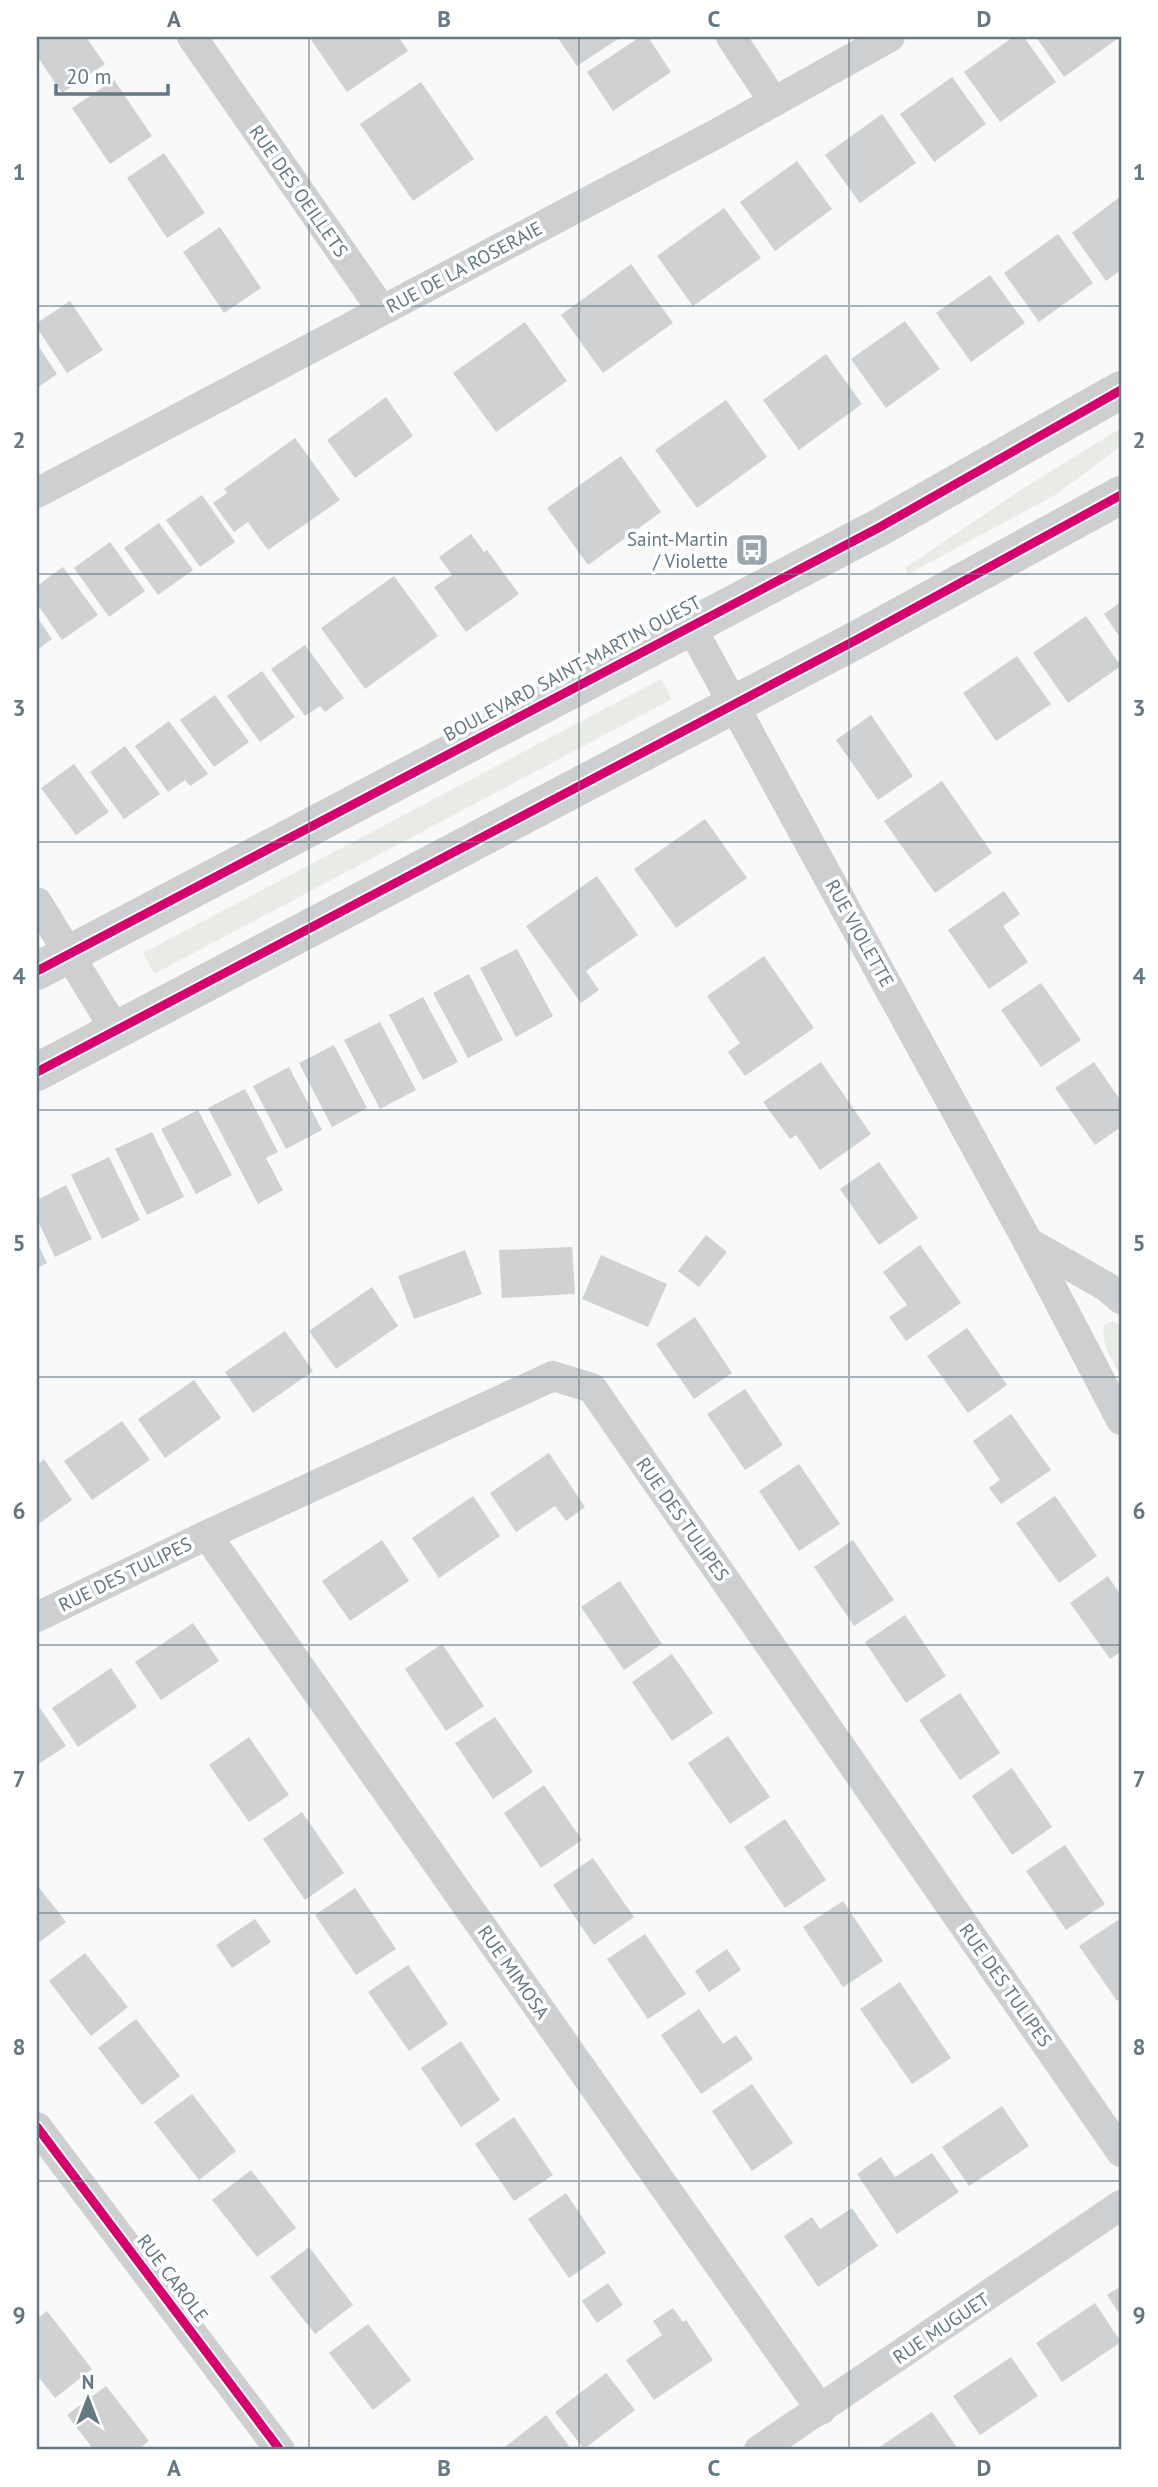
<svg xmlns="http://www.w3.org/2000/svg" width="1158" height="2487" viewBox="0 0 1158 2487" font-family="'PT Sans',sans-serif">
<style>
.green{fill:#e8ebe6}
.building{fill:#cfd1d2}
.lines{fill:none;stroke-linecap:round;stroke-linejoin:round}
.minor{stroke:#cecfd0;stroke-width:30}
.tertiary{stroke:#cecfd0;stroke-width:38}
.cycleway-casing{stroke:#fff;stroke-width:13}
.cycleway{stroke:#d6006c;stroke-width:9}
.grid{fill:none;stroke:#647883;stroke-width:2;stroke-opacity:0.55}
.labels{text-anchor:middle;stroke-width:7;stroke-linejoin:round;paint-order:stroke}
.street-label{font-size:19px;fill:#647883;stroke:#fff}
.poi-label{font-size:19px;fill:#647883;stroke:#fff;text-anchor:end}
.neatline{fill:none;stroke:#647883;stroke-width:2.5}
.grid-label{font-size:23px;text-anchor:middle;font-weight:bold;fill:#647883}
</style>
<rect width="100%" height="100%" fill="#f9f9f9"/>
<g class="green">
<polygon points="1121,428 1121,446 1055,495 908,574 905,568 1019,491"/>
<polygon points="661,679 672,699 154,974 143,953"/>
<path d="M1113 1321 1121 1326V1376C1113 1361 1099 1341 1105 1324Z"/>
</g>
<g class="building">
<polygon points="37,37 86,37 105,64 62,93 37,56"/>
<polygon points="309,37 399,37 408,51 347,92"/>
<polygon points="557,37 621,37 577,66"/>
<polygon points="640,37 648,37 671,72 613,111 587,72"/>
<polygon points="1013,37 1024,37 1056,82 1000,122 964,72"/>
<polygon points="1036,37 1120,37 1064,77"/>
<polygon points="952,77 986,124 934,162 900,114"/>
<polygon points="114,80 152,136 110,164 72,108"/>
<polygon points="421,82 474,159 413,201 360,124"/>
<polygon points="882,114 916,163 860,203 825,155"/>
<polygon points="164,153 205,213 167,238 127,178"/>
<polygon points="797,161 832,209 775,251 740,202"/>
<polygon points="1121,196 1121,270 1106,281 1072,233"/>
<polygon points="724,208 761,258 693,306 657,256"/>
<polygon points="220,227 261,288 224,313 183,252"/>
<polygon points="1058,234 1093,283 1039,322 1004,273"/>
<polygon points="631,264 673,323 603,373 561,315"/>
<polygon points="990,275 1025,323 971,362 936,313"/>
<polygon points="70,301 103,350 67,373 37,328 37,323"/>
<polygon points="905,321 940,369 886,408 851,359"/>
<polygon points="525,322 567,381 496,432 453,373"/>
<polygon points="37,344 57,374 37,388"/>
<polygon points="826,354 862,404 799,450 763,400"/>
<polygon points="386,397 413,436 355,478 327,440"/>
<polygon points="726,400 767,457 697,508 655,450"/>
<polygon points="295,438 340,500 268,550 248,522 234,532 213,503 227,493 224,489"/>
<polygon points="621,456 661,512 588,565 547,508"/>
<polygon points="202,495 235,542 200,567 166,520"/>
<polygon points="159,523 193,570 158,595 124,548"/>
<polygon points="471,534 484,552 487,550 519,594 466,632 434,587 452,575 439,557"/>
<polygon points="110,542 145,591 109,617 74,568"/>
<polygon points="63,567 98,615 62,640 37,604 37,586"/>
<polygon points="394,576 438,636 365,689 321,628"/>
<polygon points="1121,602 1121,639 1104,614"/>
<polygon points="1086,616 1121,666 1068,703 1033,653"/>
<polygon points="37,617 52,639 37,650"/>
<polygon points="305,645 344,698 325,712 320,706 305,716 271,669"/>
<polygon points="1017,656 1051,704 996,741 963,693"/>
<polygon points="262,671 295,717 260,742 227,696"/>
<polygon points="215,695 249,742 214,767 180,720"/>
<polygon points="871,715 913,776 878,800 836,740"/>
<polygon points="169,721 208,774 190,786 185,780 168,792 135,746"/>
<polygon points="125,746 160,794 124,819 90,772"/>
<polygon points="74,764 109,812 76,835 41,788"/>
<polygon points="942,781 992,853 935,893 884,821"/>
<polygon points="705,819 747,878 676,928 634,869"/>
<polygon points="597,876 638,935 586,971 599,990 581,1003 526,926"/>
<polygon points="1004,891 1020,914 1003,926 1028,962 989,989 948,930"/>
<polygon points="517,949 553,1016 516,1037 480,968"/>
<polygon points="764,956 814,1028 745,1076 728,1052 740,1043 707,996"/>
<polygon points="469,974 503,1040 468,1058 433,993"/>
<polygon points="1041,983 1081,1040 1041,1067 1001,1010"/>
<polygon points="423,997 458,1062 423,1080 389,1015"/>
<polygon points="380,1022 416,1090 380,1109 344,1040"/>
<polygon points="334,1045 367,1108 332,1127 299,1063"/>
<polygon points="821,1062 871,1134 820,1170 796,1135 790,1139 763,1102"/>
<polygon points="1094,1062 1121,1101 1121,1127 1095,1145 1055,1088"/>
<polygon points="289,1067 322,1130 286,1149 253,1086"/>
<polygon points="245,1089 278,1152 266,1158 283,1190 258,1204 208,1108"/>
<polygon points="198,1110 232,1175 196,1194 161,1129"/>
<polygon points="152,1132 184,1197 147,1215 115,1149"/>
<polygon points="109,1157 140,1220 102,1239 71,1175"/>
<polygon points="879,1162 918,1218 879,1245 840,1189"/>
<polygon points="66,1185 92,1239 55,1257 37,1219 37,1200"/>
<polygon points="706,1235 727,1252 699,1287 678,1271"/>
<polygon points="37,1242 47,1263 37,1268"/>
<polygon points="920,1245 961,1303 906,1341 889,1317 907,1305 883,1272"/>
<polygon points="572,1247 575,1294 502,1298 499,1250"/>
<polygon points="465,1250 482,1294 414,1319 398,1276"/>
<polygon points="601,1255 667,1284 648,1327 582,1299"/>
<polygon points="372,1287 398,1326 336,1369 309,1331"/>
<polygon points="695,1317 732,1373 694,1399 656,1344"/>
<polygon points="967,1328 1007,1385 968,1413 927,1356"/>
<polygon points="285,1331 313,1371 253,1413 225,1372"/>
<polygon points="194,1380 221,1418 165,1458 138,1419"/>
<polygon points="745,1389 783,1445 745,1470 707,1414"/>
<polygon points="1011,1414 1051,1470 1001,1504 989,1488 1000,1480 973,1441"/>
<polygon points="122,1421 150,1460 92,1500 64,1461"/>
<polygon points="549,1453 585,1507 566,1521 555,1506 516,1532 490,1493"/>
<polygon points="44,1459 72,1500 37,1525 37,1465"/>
<polygon points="799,1464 840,1524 799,1551 759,1491"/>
<polygon points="473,1496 500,1536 439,1578 412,1538"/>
<polygon points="1055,1496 1097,1556 1059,1583 1016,1523"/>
<polygon points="382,1540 409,1581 350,1621 322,1581"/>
<polygon points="853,1540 894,1600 854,1626 814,1567"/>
<polygon points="1108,1576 1121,1596 1121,1652 1110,1659 1070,1603"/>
<polygon points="620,1581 662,1644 624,1670 581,1607"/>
<polygon points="905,1615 946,1676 906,1703 865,1642"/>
<polygon points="193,1623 219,1661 161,1700 135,1662"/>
<polygon points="442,1644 484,1706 446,1731 405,1669"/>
<polygon points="672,1654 713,1713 672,1741 632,1682"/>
<polygon points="111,1668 137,1707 78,1747 52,1708"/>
<polygon points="960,1693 1000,1753 960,1780 919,1720"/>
<polygon points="40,1708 66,1746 37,1765 37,1710"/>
<polygon points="495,1717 533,1772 493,1799 455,1743"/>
<polygon points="728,1736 770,1797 730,1824 688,1763"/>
<polygon points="249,1737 289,1795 249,1822 209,1765"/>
<polygon points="1012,1768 1052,1827 1012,1855 972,1796"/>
<polygon points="544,1785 582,1840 541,1868 504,1813"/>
<polygon points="302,1812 344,1873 305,1900 263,1839"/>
<polygon points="785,1819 826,1880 785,1908 744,1847"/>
<polygon points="1065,1845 1105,1904 1066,1930 1026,1871"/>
<polygon points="593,1858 634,1917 594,1945 553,1885"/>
<polygon points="37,1885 66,1922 37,1944"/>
<polygon points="355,1888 396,1949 356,1975 315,1915"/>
<polygon points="843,1901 883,1961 843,1987 803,1927"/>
<polygon points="255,1919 271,1942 232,1968 216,1945"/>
<polygon points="1118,1920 1121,1924 1121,1998 1117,2001 1079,1946"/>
<polygon points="645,1934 686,1994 648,2019 607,1959"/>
<polygon points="727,1949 741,1970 709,1992 695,1971"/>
<polygon points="85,1953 128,2007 91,2036 49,1981"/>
<polygon points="408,1965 448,2024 409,2051 368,1992"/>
<polygon points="900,1982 951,2058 912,2084 860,2009"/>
<polygon points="699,2009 723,2044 736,2035 753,2059 701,2094 661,2035"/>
<polygon points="136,2019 180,2076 142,2105 98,2048"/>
<polygon points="461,2041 500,2100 461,2127 421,2068"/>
<polygon points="752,2084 793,2143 752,2171 712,2111"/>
<polygon points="192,2094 236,2151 199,2180 154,2122"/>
<polygon points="1002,2106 1029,2146 969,2186 942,2147"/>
<polygon points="514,2117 553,2175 514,2201 475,2144"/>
<polygon points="932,2153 959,2192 897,2234 857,2174 881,2157 895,2177"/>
<polygon points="251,2170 296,2228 257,2257 212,2200"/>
<polygon points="566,2193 606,2253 569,2278 528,2219"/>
<polygon points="852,2208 878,2246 818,2287 784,2236 812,2217 820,2229"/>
<polygon points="309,2247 353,2305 315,2334 270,2277"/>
<polygon points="608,2283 623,2305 597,2323 582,2301"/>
<polygon points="1121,2286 1121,2316 1107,2295"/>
<polygon points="1095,2303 1121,2342 1062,2382 1036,2343"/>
<polygon points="673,2308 683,2322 686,2320 713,2360 654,2400 626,2360 662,2335 653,2321"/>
<polygon points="47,2311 92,2369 55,2398 37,2375 37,2319"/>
<polygon points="368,2324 411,2380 373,2410 329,2353"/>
<polygon points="1011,2357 1038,2396 980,2435 953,2396"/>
<polygon points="606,2373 635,2410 584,2449 555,2412"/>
<polygon points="106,2386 149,2441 137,2450 94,2450 67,2415"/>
<polygon points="932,2412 958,2449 875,2450"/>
<polygon points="546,2415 572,2450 501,2450"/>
</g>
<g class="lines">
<g class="minor">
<polyline points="192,37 382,310"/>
<polyline points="731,37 774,102"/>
<polyline points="37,493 716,134 890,37"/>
<polyline points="690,625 1028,1242 1121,1420"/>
<polyline points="37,902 116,1031"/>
<polyline points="1028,1242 1107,1287 1121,1299"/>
<polyline points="207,1535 821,2410"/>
<polyline points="37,1617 207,1535 553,1376 592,1388 1121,2152"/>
<polyline points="37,2127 280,2450"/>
<polyline points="759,2450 1121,2205"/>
</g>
<g class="tertiary">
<polyline points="37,971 880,527 1121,390"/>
<polyline points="37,1072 858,639 1121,495"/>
</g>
<defs>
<g id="cycleway">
<polyline points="37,971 880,527 1121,390"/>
<polyline points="37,1072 858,639 1121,495"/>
<polyline points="37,2127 280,2450"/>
</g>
</defs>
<use href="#cycleway" class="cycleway-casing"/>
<use href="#cycleway" class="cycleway"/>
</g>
<path class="grid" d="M309 37V2450M579 37V2450M849 37V2450M37 306H1121M37 574H1121M37 842H1121M37 1110H1121M37 1377H1121M37 1645H1121M37 1913H1121M37 2181H1121"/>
<defs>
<symbol id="bus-square" viewBox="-11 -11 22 22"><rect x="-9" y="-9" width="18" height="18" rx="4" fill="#98a5ac" stroke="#fff"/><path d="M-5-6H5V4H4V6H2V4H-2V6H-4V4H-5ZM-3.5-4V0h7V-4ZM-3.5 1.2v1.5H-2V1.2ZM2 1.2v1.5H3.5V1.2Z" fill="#fff"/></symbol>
</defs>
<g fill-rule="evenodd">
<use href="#bus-square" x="733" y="531" width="38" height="38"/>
</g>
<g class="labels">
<g class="street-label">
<text transform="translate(299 191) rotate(55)" y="7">RUE DES OEILLETS</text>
<text transform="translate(464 267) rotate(-28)" y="7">RUE DE LA ROSERAIE</text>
<text transform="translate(572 668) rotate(-28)" y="7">BOULEVARD SAINT-MARTIN OUEST</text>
<text transform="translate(860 933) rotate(61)" y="7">RUE VIOLETTE</text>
<text transform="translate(683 1519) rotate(55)" y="7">RUE DES TULIPES</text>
<text transform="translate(125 1574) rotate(-26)" y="7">RUE DES TULIPES</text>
<text transform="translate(514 1972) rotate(55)" y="7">RUE MIMOSA</text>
<text transform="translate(1006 1985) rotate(55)" y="7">RUE DES TULIPES</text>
<text transform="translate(173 2278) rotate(53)" y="7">RUE CAROLE</text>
<text transform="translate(941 2328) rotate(-34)" y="7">RUE MUGUET</text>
</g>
<g class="poi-label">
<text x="728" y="546">Saint-Martin<tspan x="728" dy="22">/ Violette</tspan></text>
</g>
</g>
<rect width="1158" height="2487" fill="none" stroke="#ffffff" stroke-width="77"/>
<g transform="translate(88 2399)" stroke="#ffffff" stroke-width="5" paint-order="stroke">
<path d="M0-5L12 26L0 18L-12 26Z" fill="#647883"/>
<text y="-10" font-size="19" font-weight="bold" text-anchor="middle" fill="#647883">N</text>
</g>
<path d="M56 84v10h112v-10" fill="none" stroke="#647883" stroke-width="3.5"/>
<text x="66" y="84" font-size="21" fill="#647883" stroke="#ffffff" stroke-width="5" paint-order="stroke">20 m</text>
<rect x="38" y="38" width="1082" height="2410" class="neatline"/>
<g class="grid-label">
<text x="174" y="27">A</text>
<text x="444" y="27">B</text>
<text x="714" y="27">C</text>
<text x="984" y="27">D</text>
<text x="19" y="180">1</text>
<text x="1139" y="180">1</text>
<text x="19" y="448">2</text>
<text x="1139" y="448">2</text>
<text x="19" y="716">3</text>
<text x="1139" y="716">3</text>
<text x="19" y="984">4</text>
<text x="1139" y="984">4</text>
<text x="19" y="1251">5</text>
<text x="1139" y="1251">5</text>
<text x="19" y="1519">6</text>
<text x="1139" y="1519">6</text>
<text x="19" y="1787">7</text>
<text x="1139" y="1787">7</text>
<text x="19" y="2055">8</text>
<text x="1139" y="2055">8</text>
<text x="19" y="2323">9</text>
<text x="1139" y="2323">9</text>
<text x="174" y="2476">A</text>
<text x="444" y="2476">B</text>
<text x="714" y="2476">C</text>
<text x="984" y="2476">D</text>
</g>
</svg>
